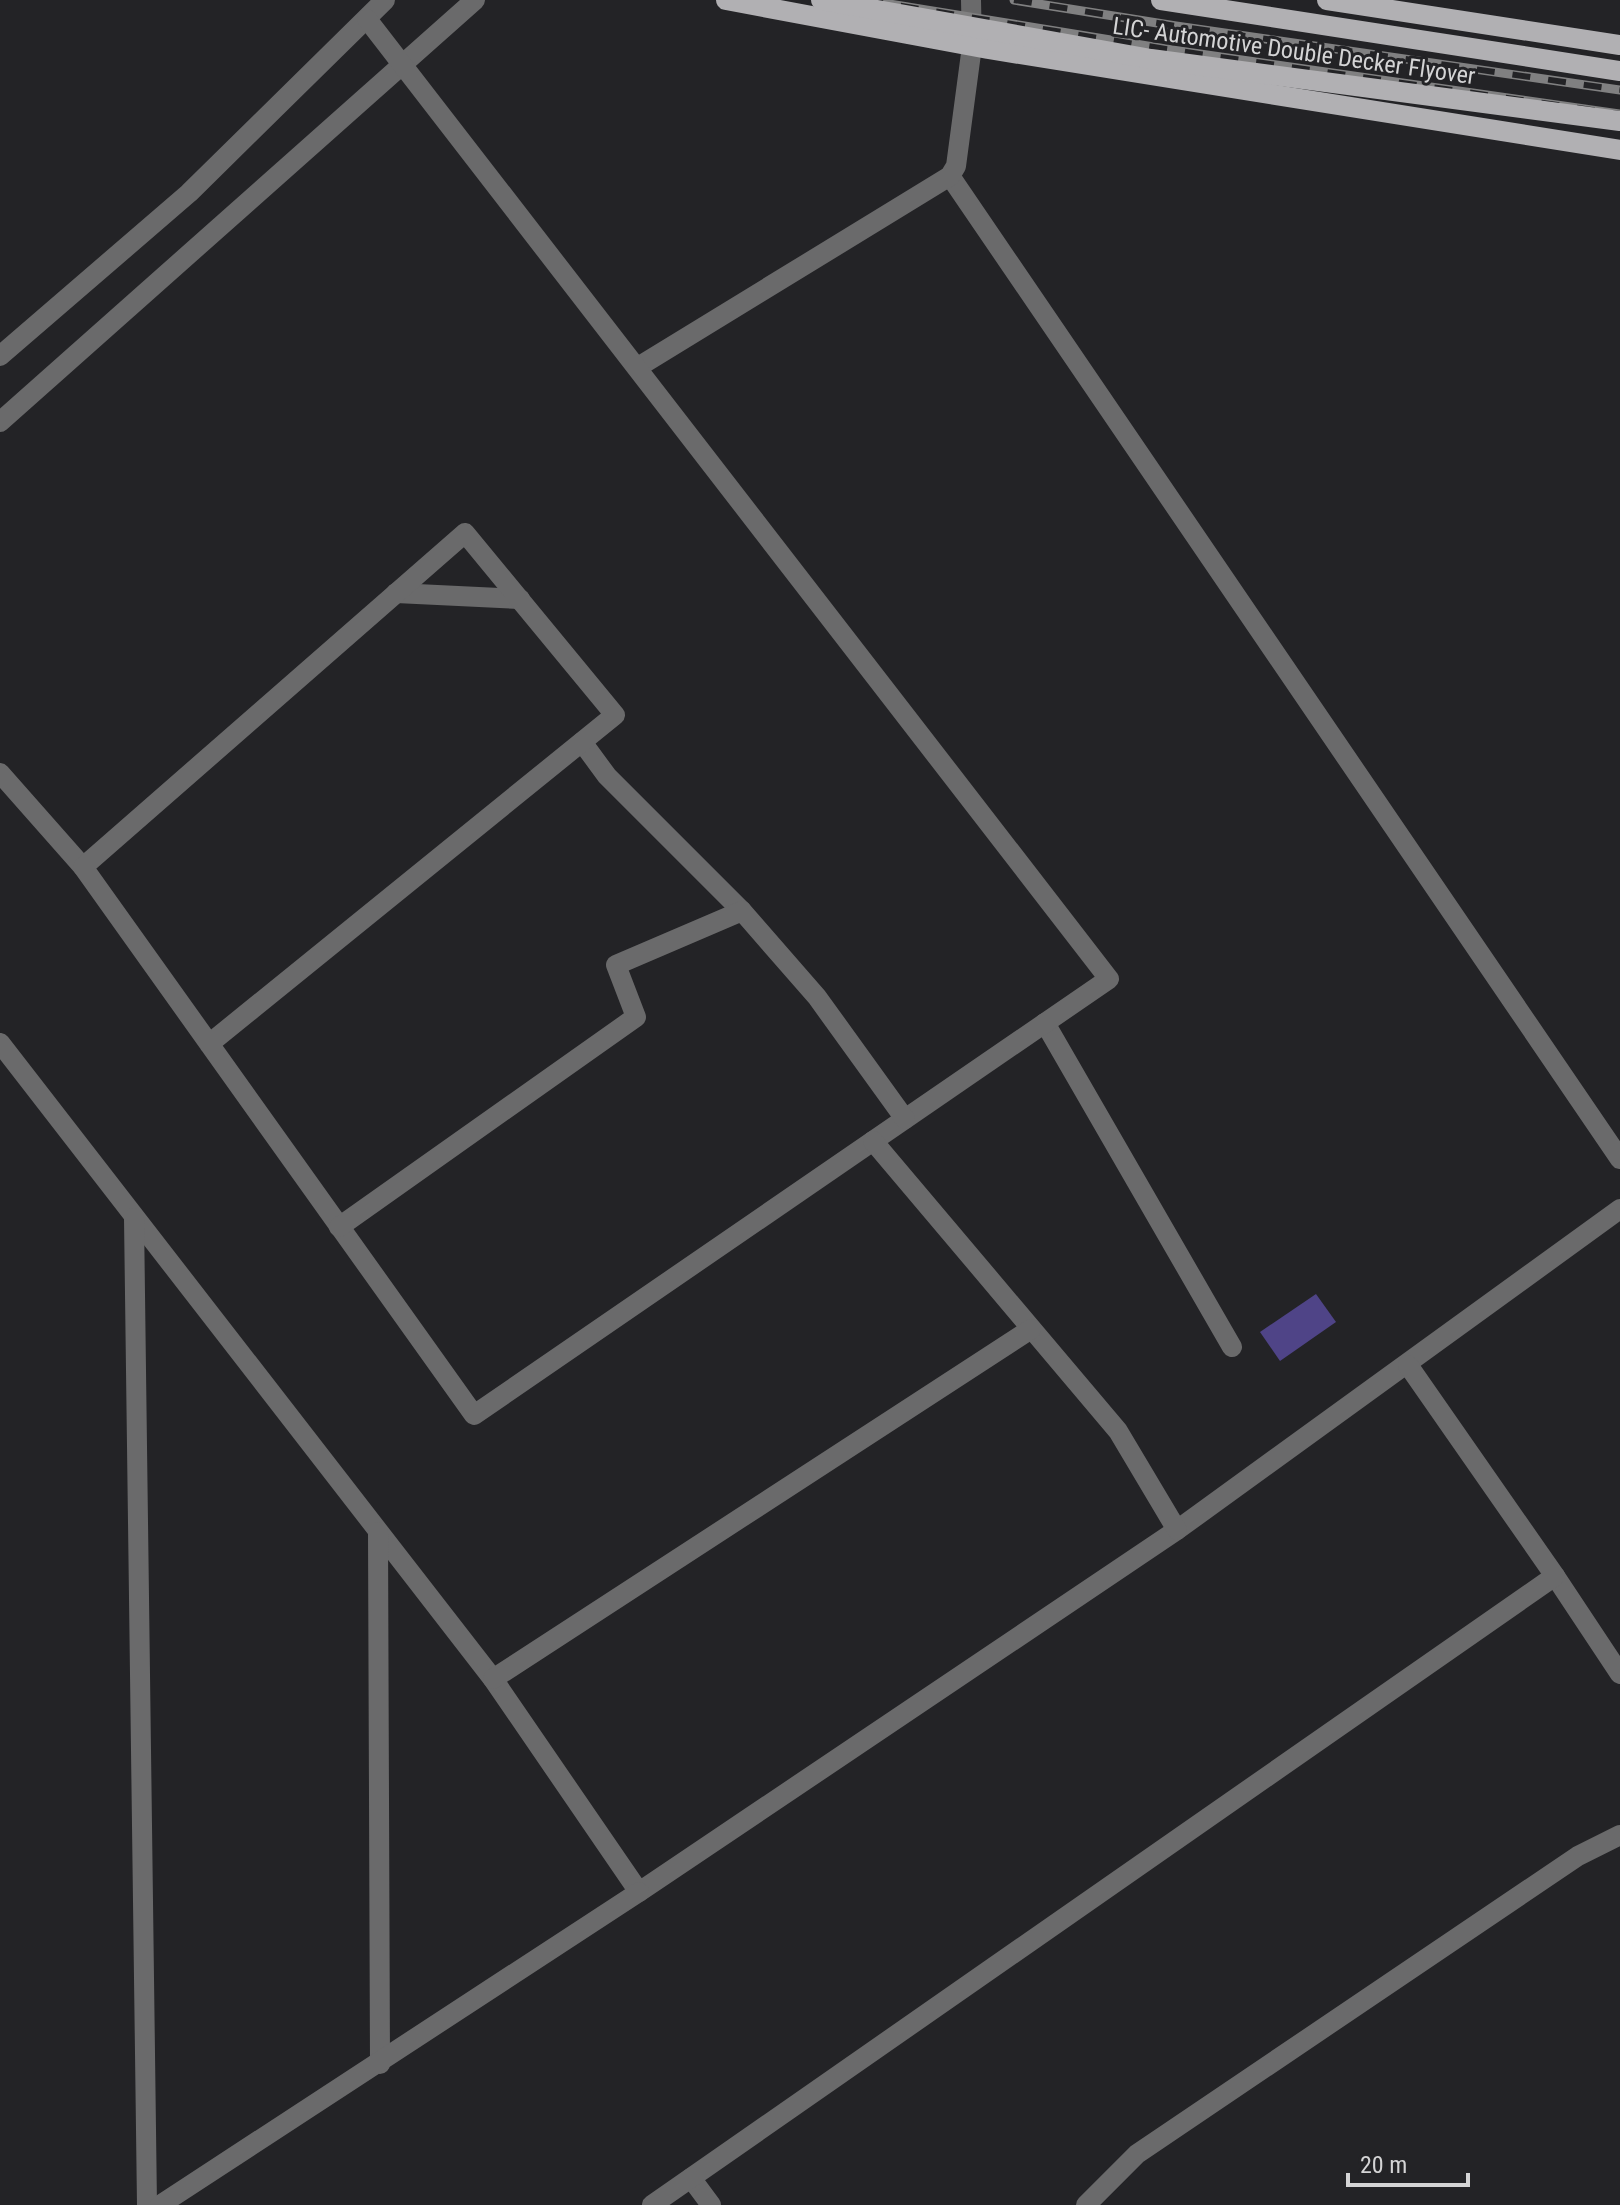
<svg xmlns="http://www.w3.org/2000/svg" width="1620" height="2205" viewBox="0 0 1620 2205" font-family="'Roboto Condensed',sans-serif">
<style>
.building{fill:#4f4487}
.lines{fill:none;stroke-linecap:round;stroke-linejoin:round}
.minor{stroke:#6a6a6b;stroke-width:20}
.major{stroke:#b1b0b3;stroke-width:20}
.rail-casing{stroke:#808081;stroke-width:9}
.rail{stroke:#232326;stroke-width:6;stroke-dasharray:18;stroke-linecap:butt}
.major-bridge{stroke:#b1b0b3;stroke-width:20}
.labels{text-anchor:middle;stroke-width:6;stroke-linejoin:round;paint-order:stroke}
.street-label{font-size:24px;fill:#d4d4d5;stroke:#232326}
</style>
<rect width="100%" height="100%" fill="#232326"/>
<polygon class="building" points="1316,1294 1336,1322 1280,1361 1260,1332"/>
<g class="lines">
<g class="minor">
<polyline points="950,176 1620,1159"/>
<polyline points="0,356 189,193 385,0"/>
<polyline points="638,367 950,176 956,166 972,46 971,0"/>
<polyline points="0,422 475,0"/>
<polyline points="396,593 520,599"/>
<polyline points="582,742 607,776 742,911"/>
<polyline points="0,773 83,867"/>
<polyline points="1045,1023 1232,1347"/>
<polyline points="0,1043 493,1679 639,1892 1177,1530 1620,1209"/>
<polyline points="209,1044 615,715 465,533 83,867 474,1415 1109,979 367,19"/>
<polyline points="873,1141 1118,1431 1177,1530"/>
<polyline points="134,1218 147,2205"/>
<polyline points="339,1227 636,1017 616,965 742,911 817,997 905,1119"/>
<polyline points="378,1532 380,2064"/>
<polyline points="1555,1576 1620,1674"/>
<polyline points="493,1679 1031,1329"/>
<polyline points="691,2178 711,2205"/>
<polyline points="160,2205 639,1892"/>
<polyline points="652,2205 1555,1576 1408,1365"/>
<polyline points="1086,2205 1137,2154 1578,1856 1620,1835"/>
</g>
<g class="major">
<polyline points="726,0 988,49 1620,150"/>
<polyline points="1161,0 1620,71"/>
<polyline points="1327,0 1620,45"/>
</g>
<defs>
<g id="rail">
<polyline points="865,0 1172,50 1620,114"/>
<polyline points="1014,0 1176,26 1620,90"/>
</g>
</defs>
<use href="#rail" class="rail-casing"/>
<use href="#rail" class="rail"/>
<polyline class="major-bridge" points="821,0 1151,59 1620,121"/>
</g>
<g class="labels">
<g class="street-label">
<text transform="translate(1294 51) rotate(8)" y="8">LIC- Automotive Double Decker Flyover</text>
</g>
</g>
<path d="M1348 2173v12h120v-12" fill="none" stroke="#d4d4d5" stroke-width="4"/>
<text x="1360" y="2173" font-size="24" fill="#d4d4d5" stroke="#232326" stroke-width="6" paint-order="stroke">20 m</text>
</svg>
